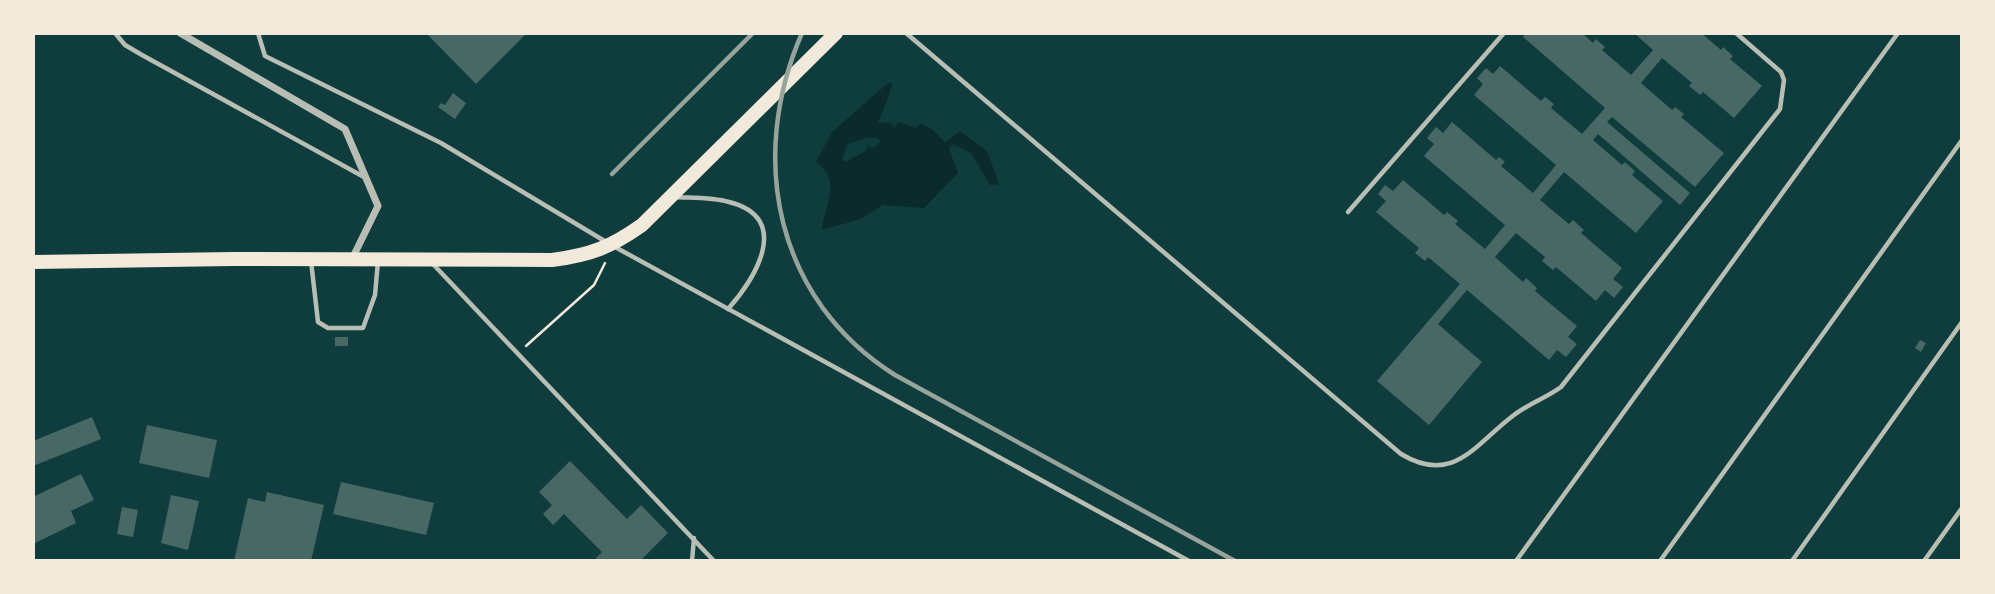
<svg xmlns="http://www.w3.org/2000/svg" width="1995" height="594" viewBox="0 0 1995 594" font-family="Raleway,sans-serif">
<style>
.water{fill:#0a2a2b;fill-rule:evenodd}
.building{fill:#486865}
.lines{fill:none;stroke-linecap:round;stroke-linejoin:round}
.path{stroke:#f1e9da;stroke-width:2.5}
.service{stroke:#b8beb3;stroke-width:4.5}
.minor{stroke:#b8beb3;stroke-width:7}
.primary{stroke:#f1e9da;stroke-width:14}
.rail{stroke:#97a49c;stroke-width:4.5}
</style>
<rect width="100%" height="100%" fill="#0f3d3e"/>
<path class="water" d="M888 83H892C892 89 881 117 878 122L893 123V128L899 122 915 128 921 123 932 129 945 142 960 131 987 151 999 184 990 185 971 153 953 144 949 149 958 173 924 208 883 205 861 219 822 230C824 205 843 182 816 162L832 132ZM868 137 879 139 880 143 872 148 868 146 866 151 845 162 842 158 848 144Z"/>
<g class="building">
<polygon points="426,33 527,33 476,84"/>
<polygon points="1526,33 1582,33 1593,43 1596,39 1605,47 1602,50 1631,75 1653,50 1634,33 1701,33 1721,50 1723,47 1733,56 1730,59 1762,86 1734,118 1703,92 1700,95 1689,86 1692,83 1662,58 1641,83 1672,110 1675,107 1684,114 1681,117 1724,153 1695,187 1612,117 1607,122 1690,193 1680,205 1598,134 1593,140 1622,165 1625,162 1635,171 1632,175 1663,201 1636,233 1564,172 1540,200 1569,224 1573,220 1584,230 1581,233 1622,268 1613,279 1623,287 1614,298 1605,290 1596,301 1556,267 1553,270 1542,261 1545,257 1516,233 1495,257 1523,282 1526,278 1537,288 1535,291 1577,326 1568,337 1577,344 1566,357 1557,350 1549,360 1467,290 1438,324 1482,362 1429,425 1377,381 1460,284 1428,257 1425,261 1415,253 1419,248 1376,212 1386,201 1378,194 1385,185 1393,191 1403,180 1444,215 1447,212 1458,221 1455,224 1485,249 1505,225 1424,156 1434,144 1427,138 1436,127 1443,133 1452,122 1496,160 1499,157 1505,162 1501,166 1533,193 1556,165 1474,95 1483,84 1477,78 1486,68 1493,74 1500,66 1541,101 1545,97 1554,104 1551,108 1582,134 1605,108 1523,37"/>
<polygon points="453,93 466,103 455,119 438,107 441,103 445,105"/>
<rect x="335" y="337" width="13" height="9"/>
<polygon points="1920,340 1926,343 1921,352 1915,348"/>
<polygon points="92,417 101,439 33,466 33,441"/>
<polygon points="147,425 217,440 209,478 139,463"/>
<polygon points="570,461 627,519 641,505 668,533 640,561 599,561 596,558 602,552 564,514 553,525 543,514 552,505 539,492"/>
<polygon points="81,474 94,500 71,511 76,523 33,544 33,497"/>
<polygon points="341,482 434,503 426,535 333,514"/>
<polygon points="267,492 324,505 311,561 234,561 248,498 265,502"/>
<polygon points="171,495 199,501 188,550 161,543"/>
<polygon points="122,507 138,510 133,537 117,534"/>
</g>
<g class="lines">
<polyline class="path" points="526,346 594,285 605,263"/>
<g class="service">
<polyline points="115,33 125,45 142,55 364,177"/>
<polyline points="258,33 265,56 441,143 608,243"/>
<path d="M906 33 1401 454C1454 486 1476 443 1514 415 1528 404 1546 398 1561 387L1780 109 1784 80 1781 72 1736 33"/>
<path d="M675 197C692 198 712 197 729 202 793 218 755 279 728 309"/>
<polyline points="1348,212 1504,33"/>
<polyline points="615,247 1189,561"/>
<polyline points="311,261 318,322 328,328 363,328 375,295 378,261"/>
<polyline points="432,263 714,561"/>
<polyline points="692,561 694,538"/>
<polyline points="1516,561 1898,33"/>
<polyline points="1660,561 1962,140"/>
<polyline points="1792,561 1962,322"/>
<polyline points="1924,561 1962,508"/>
</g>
<polyline class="minor" points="180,33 345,129 378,206 352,259"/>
<path class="primary" d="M33 262 233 259 552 260C591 255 611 247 642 225L836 33"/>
<g class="rail">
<path d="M802 33C747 159 776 300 895 375L1235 561"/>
<polyline points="612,174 753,33"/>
</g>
</g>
<rect width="1995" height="594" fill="none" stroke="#f1e9da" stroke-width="70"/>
</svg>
